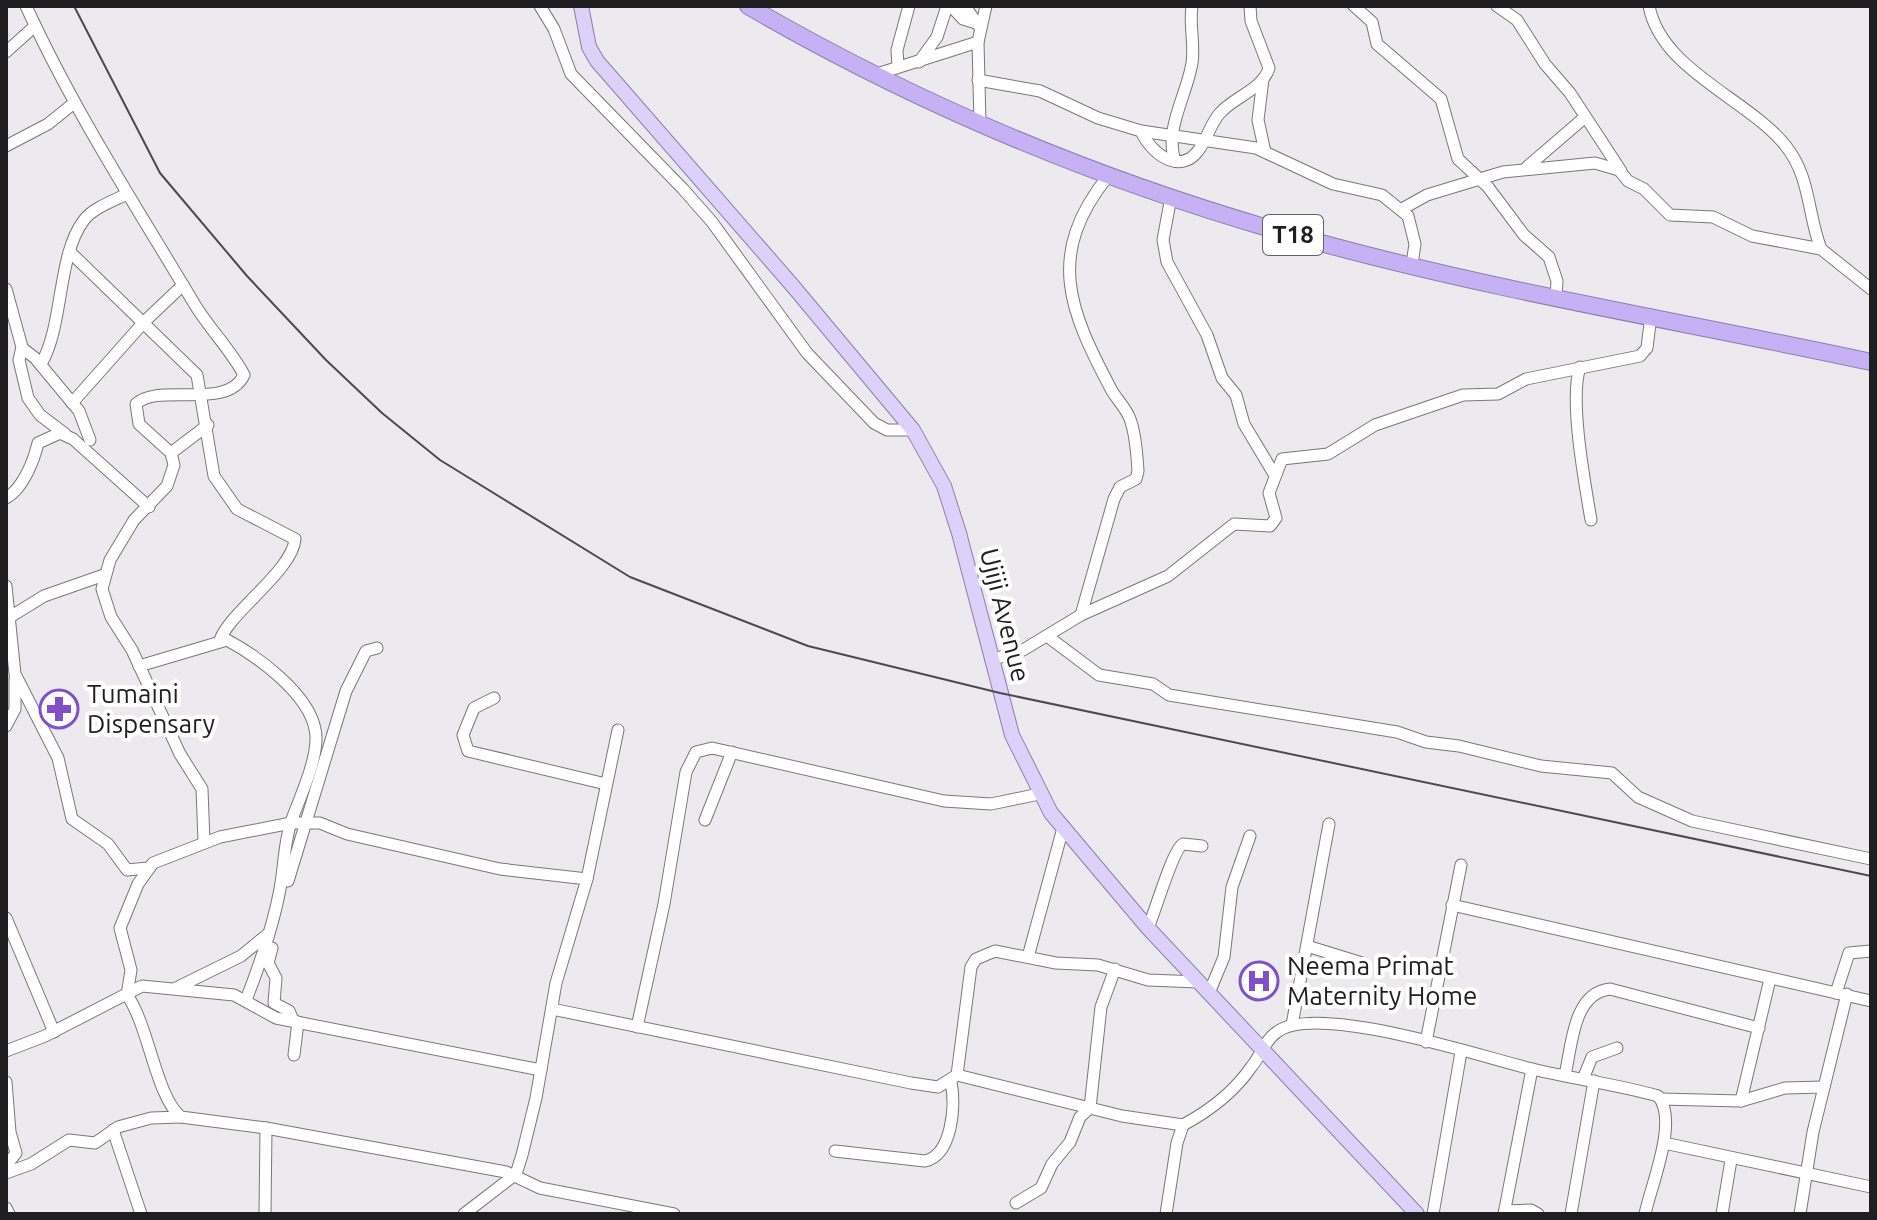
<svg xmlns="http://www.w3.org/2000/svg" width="1877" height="1220" viewBox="0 0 1877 1220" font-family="Ubuntu,sans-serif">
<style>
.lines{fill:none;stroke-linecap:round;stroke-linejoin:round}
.minor-casing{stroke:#78777b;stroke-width:13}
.major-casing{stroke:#8c7eaa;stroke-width:16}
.highway-casing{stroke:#8c7eaa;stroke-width:18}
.minor{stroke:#fff;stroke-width:11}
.major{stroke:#ddd0f9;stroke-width:14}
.highway{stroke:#c7b1f5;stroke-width:16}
.rail{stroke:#4b4a4d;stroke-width:2}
.labels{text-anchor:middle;stroke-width:8;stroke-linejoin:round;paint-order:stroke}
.shield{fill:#fff;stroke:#626263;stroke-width:2}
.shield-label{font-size:24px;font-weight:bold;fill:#1f1e20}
.street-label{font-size:26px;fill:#1f1e20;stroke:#fff}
.poi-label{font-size:26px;fill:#1f1e20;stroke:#fff;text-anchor:start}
</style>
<rect width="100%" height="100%" fill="#eceaef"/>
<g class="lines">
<defs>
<g id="minor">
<path d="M26 6C74 111 136 206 195 305 209 328 233 353 244 375 227 411 159 382 136 404L139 424 171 453"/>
<polyline points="540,6 554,29 571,74 683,189 712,222 807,353 874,423 887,430 913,430"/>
<polyline points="951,6 963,19 976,23"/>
<polyline points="965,6 978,25"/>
<polyline points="1354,6 1372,22 1377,44 1441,99 1458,159 1488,187 1524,235 1549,257 1557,281 1556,296"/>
<polyline points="1497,6 1517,20 1545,64 1570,93 1621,171"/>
<path d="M1649 6C1661 70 1748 99 1785 145 1811 177 1807 213 1821 249"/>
<polyline points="6,52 35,26"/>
<polyline points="919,62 937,37 947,6"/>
<polyline points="898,67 897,50 909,6"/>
<polyline points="874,75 978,42"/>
<polyline points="1263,79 1258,120 1265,152"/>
<polyline points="978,80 1040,91 1098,118 1141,131 1256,148 1333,184 1382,195 1408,216 1415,244 1412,264"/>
<polyline points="980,124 978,42 986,6"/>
<path d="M1141 131C1150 152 1179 176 1198 151 1207 140 1210 124 1220 113 1234 97 1263 89 1269 68L1251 21 1250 6"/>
<polyline points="6,146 48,124 74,103"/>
<path d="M1175 161C1164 129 1187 95 1192 63 1195 44 1189 26 1192 6"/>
<polyline points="1527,167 1584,118"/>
<polyline points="1171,197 1163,240 1167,262 1207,335 1222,378 1236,395 1244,424 1274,474"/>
<polyline points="1402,209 1427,195 1503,172 1595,163 1619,170 1628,181 1644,189 1670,215 1713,217 1752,236 1821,249 1871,289"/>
<path d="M70 252 197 375 214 476 237 509 295 539C293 570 230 612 220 640"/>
<polyline points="6,289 22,347 19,360 28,398 40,415 65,434"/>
<polyline points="22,348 35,358 79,411 90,440"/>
<path d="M41 364C64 325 57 255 84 220 93 208 113 201 127 194"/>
<path d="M1580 367C1569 400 1585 484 1591 520"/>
<polyline points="72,403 144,322 183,285"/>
<path d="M6 498C23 489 34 460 38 443L60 433 73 439 149 507"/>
<polyline points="6,586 15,674 58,758 72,819 108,844 127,870 148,868"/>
<path d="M1081 615 1114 499 1120 487 1136 479 1138 471C1137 455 1136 437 1131 422 1128 410 1118 401 1112 391 1069 310 1045 255 1108 176"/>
<polyline points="10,617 44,596 104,575"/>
<polyline points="1047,636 1099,675 1153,684 1169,695 1397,732 1426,742 1459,746 1541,766 1612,773 1638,797 1692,821 1871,859"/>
<polyline points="991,660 1023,650 1081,615 1168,576 1234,524 1270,526 1276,518 1269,493 1282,459 1328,454 1375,425 1463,395 1498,394 1526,379 1640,356 1647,348 1651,315"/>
<path d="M139 666 227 640C257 656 308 693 315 729 321 754 299 799 291 822 284 843 284 868 280 889 273 927 260 964 246 1000"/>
<polyline points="494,698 474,708 463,735 468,751 606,784"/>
<polyline points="6,726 15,709 15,679"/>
<polyline points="705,820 732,752"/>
<polyline points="204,842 202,789 180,754 132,650 111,617 102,589 110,560 134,520 167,486 174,465 171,453 208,425"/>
<path d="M587 879 500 869 347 834 320 823H291L220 837 153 863 138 884 120 928 131 970 127 995C149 1026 156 1097 181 1117L266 1128 506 1172 540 1188 674 1214"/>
<polyline points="288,881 346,691 366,651 377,648"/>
<polyline points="1452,905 1871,1001"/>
<polyline points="6,918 54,1032"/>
<path d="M1148 928C1155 912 1173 849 1183 844L1202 846"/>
<polyline points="1307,946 1362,963"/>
<polyline points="272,948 268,963 276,978 274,1003 289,1011 293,1020"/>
<polyline points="1028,957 1063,828"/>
<polyline points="176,988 241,956 268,934"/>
<polyline points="1209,993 1224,957 1232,887 1250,836"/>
<polyline points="1836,993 1849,953 1871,951"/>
<polyline points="552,1009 911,1083 938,1087 957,1075 971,967 976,959 995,951 1056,963 1098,965 1148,980 1199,982"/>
<polyline points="1292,1025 1329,824"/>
<polyline points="637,1027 664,904 686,772 696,752 712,748 944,801 991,804 1039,794"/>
<polyline points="1426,1042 1461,865"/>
<polyline points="6,1051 45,1036 142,986 234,995 276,1018 541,1070"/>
<polyline points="294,1055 298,1022"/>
<path d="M957 1075 1122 1116 1183 1125C1209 1111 1235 1091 1252 1066 1261 1055 1265 1040 1277 1032 1317 1002 1482 1057 1532 1069 1574 1079 1616 1084 1658 1096 1679 1120 1651 1185 1645 1214"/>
<path d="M1565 1075C1572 1045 1573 993 1610 989L1759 1028"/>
<polyline points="1583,1079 1592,1057 1617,1048"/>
<polyline points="6,1082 10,1132 16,1153 6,1166"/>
<polyline points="1661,1099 1741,1101 1785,1088 1824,1087"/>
<polyline points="1741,1101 1770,979"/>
<polyline points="113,1130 141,1214"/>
<polyline points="1664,1143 1871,1187"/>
<path d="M835 1151 925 1161C952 1155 956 1106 951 1082"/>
<polyline points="6,1173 31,1164 69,1140 95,1143 118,1127 151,1118 181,1117"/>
<polyline points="1016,1203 1041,1188 1052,1164 1070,1142 1080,1117 1090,1108 1101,1007 1115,969"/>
<polyline points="6,1208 9,1214"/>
<polyline points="1505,1211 1531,1210 1538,1214"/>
<polyline points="265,1214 266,1128"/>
<polyline points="464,1214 516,1174 522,1155 536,1098 556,983 587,879 618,730"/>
<polyline points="1166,1214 1177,1143 1183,1125"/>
<polyline points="1433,1214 1461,1052"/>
<polyline points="1504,1214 1532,1069"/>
<polyline points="1571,1214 1594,1081"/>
<polyline points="1722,1214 1731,1160"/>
<polyline points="1800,1214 1813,1132 1847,994"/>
</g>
<polyline id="major" points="581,6 589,47 597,61 792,285 913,430 944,486 959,533 1012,735 1051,813 1148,928 1417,1214"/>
<path id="highway" d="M748 6C925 109 1113 186 1310 240 1494 291 1685 322 1871 362"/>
</defs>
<use href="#minor" class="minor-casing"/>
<use href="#major" class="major-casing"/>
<use href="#highway" class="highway-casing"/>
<use href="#minor" class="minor"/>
<use href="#major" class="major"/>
<use href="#highway" class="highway"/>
<polyline class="rail" points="74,6 160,173 247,276 326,360 382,413 440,460 630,577 808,646 1000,693 1871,876"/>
</g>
<defs>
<symbol id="pharmacy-ring" viewBox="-11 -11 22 22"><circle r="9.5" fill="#fff" stroke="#8150c8" stroke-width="1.5"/><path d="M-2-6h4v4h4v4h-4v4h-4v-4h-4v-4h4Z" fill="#8150c8"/></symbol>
<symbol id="hospital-ring" viewBox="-11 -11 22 22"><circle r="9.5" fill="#fff" stroke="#8150c8" stroke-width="1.5"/><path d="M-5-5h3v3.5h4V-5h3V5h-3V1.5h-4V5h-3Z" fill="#8150c8"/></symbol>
</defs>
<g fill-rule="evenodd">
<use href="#pharmacy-ring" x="37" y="687" width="44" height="44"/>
<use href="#hospital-ring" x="1237" y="959" width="44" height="44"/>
</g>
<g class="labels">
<rect class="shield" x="1263" y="215" width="60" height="40" rx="6"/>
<g class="shield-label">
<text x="1293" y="243">T18</text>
</g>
<g class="street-label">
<text transform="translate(1005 615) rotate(76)" y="9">Ujiji Avenue</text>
</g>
<g class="poi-label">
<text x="87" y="703">Tumaini<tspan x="87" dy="30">Dispensary</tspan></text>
<text x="1287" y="975">Neema Primat<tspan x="1287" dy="30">Maternity Home</tspan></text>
</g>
</g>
<rect width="1877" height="1220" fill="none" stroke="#1f1e20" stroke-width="16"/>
</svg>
